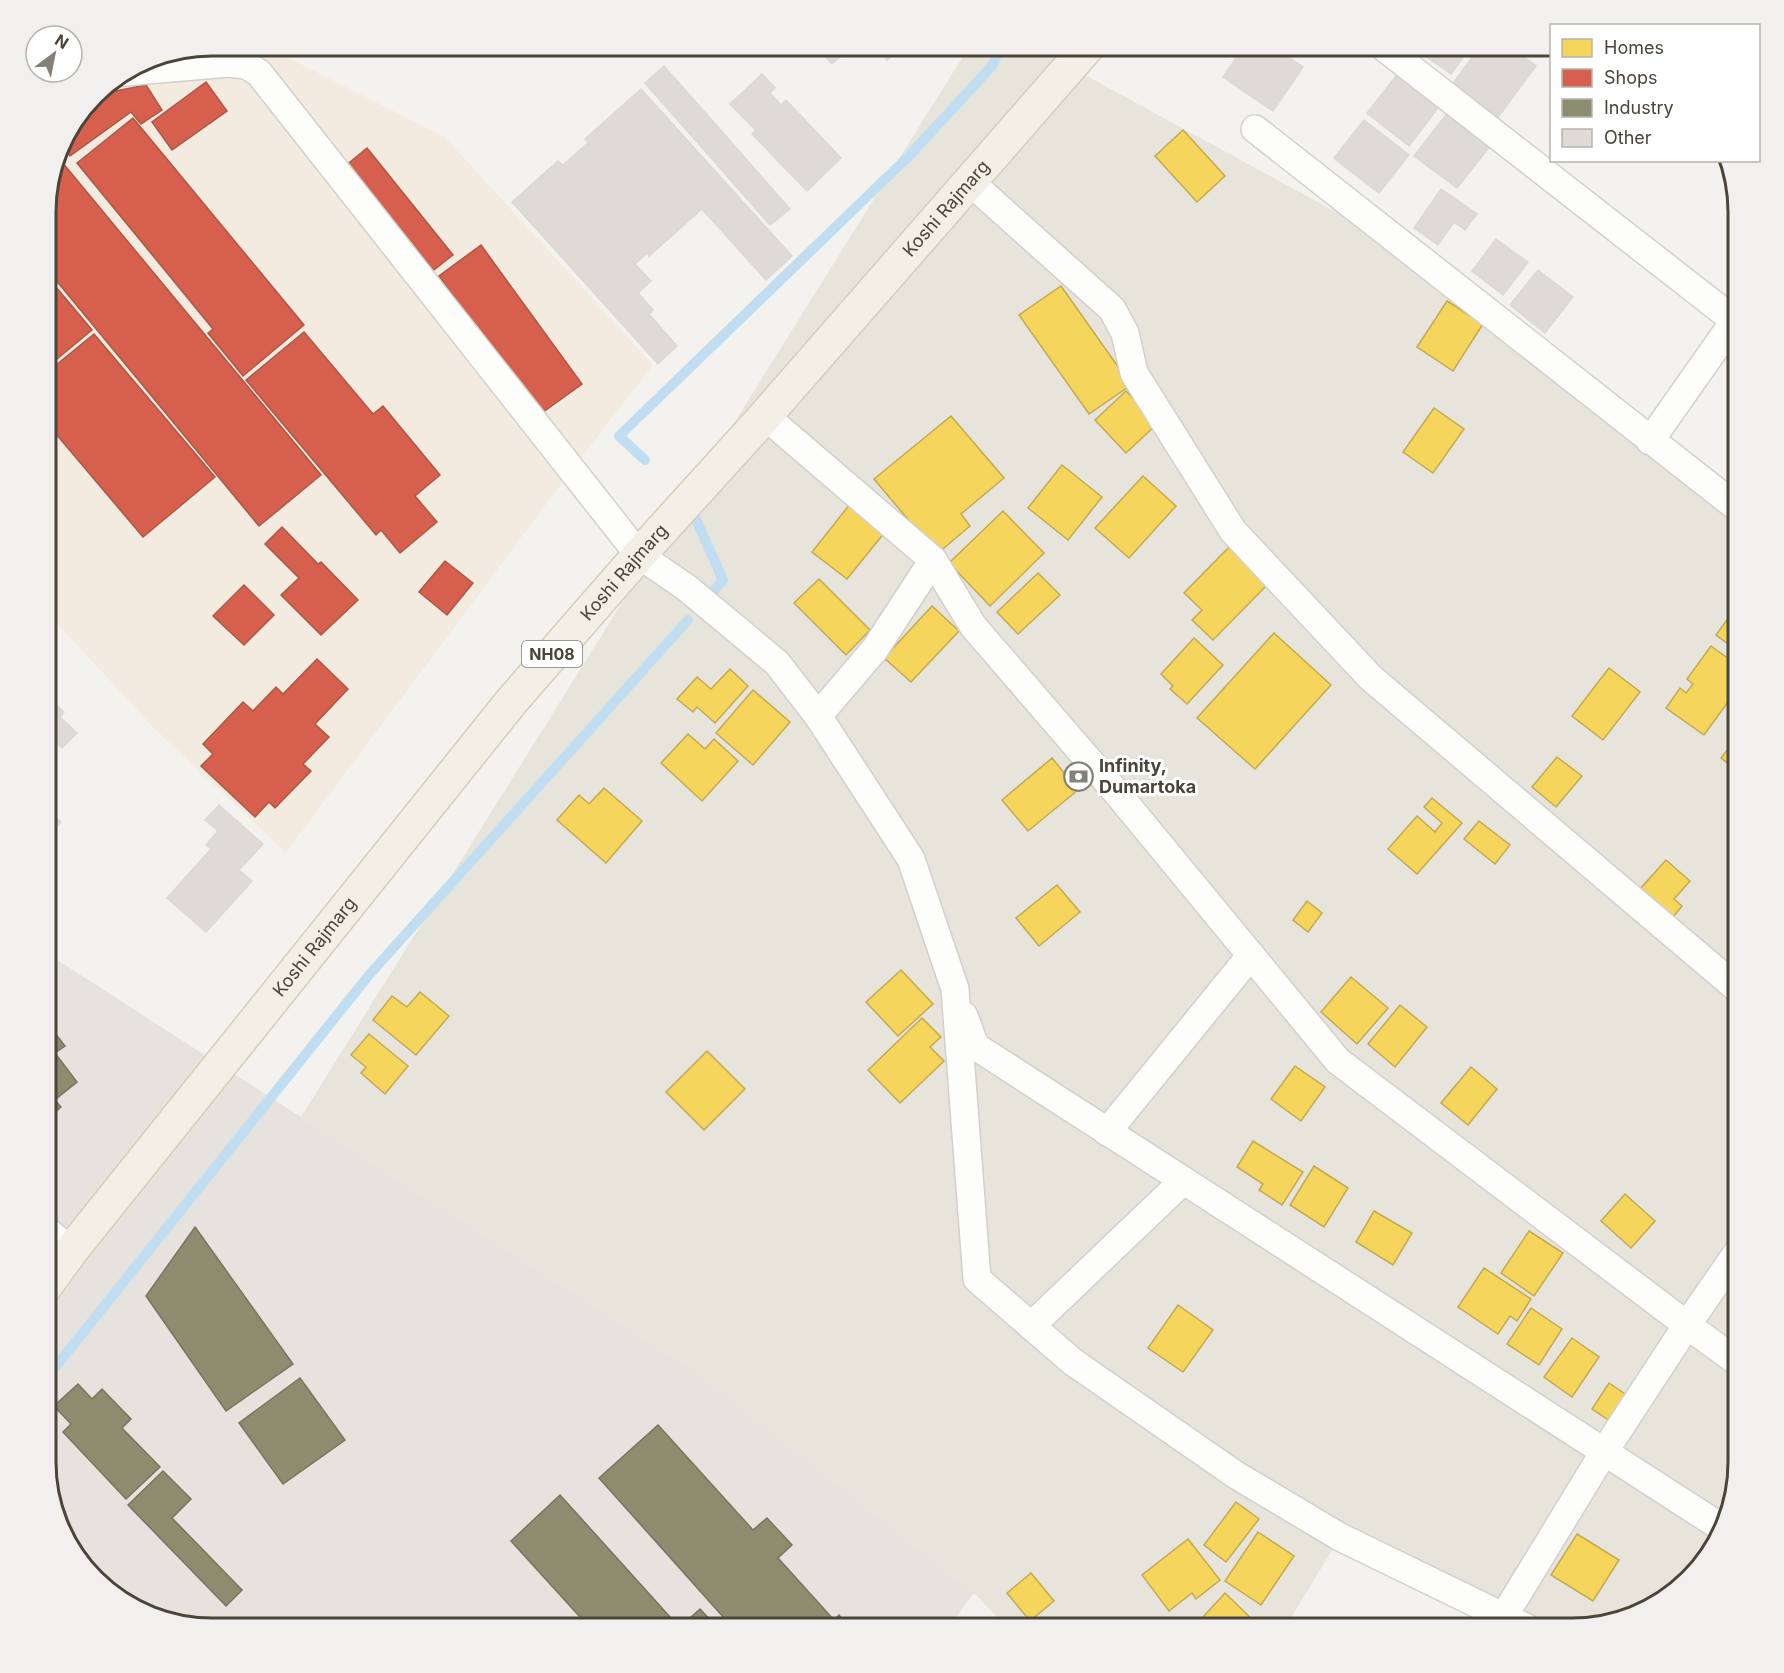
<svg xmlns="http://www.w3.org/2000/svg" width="1784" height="1673" viewBox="0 0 1784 1673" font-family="Inter,sans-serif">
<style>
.residential{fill:#e7e4dc}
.commercial{fill:#f3ebdf}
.industrial{fill:#e6e2de}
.homes{fill:#f6d55c;stroke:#c3aa52;stroke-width:1.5}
.shops{fill:#d6604d;stroke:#ac5847;stroke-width:1.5}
.industry{fill:#8c8c6e;stroke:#78765e;stroke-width:1.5}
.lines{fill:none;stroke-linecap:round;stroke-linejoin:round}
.stream{stroke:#c0ddf1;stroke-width:10}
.building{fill:#dedbd6;stroke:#dcd9d4;stroke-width:1.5}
.minor-casing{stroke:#d2d0cb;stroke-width:30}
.primary-casing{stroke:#d6cebb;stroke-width:36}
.minor{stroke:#fdfdfc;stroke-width:27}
.primary{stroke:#f2efe6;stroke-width:33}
.labels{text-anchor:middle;stroke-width:6;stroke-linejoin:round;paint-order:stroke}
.shield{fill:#fff;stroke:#817c74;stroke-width:1.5}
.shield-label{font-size:16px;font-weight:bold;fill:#4b4439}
.street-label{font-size:18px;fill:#4b4439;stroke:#fff}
.poi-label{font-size:18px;font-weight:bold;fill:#4b4439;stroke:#fff;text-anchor:start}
.rim{fill:none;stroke:#4b4439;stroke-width:3}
</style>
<rect width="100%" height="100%" fill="#f4f2ee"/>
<polygon class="residential" points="970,45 1030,45 1433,265 1739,496 1739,1461 1726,1525 1690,1579 1636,1615 1583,1628 1527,1628 1340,1537 1285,1628 1008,1628 974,1593 695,1371 301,1117"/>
<polygon class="commercial" points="212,45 263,45 445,137 653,365 570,472 286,853 156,730 45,611 45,200 62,138 102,87 148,58"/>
<polygon class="industrial" points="45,952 695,1371 974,1593 948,1628 212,1628 148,1615 94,1579 58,1525 45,1472"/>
<g class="homes">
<polygon points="1183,130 1225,176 1197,202 1155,156"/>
<polygon points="1061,286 1131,385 1089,414 1019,315"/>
<polygon points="1447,301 1483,324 1453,371 1417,347"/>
<polygon points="1126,391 1157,424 1126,453 1095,420"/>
<polygon points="1434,408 1464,429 1433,473 1403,452"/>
<polygon points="951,416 1004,478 961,514 970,526 937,554 874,479"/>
<polygon points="1062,465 1102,497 1068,540 1028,508"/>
<polygon points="1143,476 1176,506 1129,558 1095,528"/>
<polygon points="854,499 889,527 847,579 812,552"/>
<polygon points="1003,511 1044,553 990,606 949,563"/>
<polygon points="1230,546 1269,583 1213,640 1192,620 1202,610 1184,593"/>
<polygon points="1038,573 1060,595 1018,634 997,612"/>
<polygon points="819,579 870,630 846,655 794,603"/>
<polygon points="1739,603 1739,652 1716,635"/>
<polygon points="932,606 959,631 911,682 884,658"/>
<polygon points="1274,633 1331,685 1255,769 1197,718"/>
<polygon points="1194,638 1223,665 1187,704 1170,689 1173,686 1161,674"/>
<polygon points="1711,646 1733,662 1737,657 1739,658 1739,687 1704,735 1666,708 1680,688 1686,693 1693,684 1687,679"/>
<polygon points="1609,668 1640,692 1603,740 1572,716"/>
<polygon points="730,669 748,686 715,723 697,707 693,712 677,699 697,677 711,689"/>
<polygon points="753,690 790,722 753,765 716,733"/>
<polygon points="688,734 705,749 714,739 738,761 702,801 661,763"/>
<polygon points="1734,741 1739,744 1739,764 1736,762 1733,767 1721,758"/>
<polygon points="1557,757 1582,776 1556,807 1532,787"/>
<polygon points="1052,758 1078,790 1028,831 1002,800"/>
<polygon points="604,788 642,821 606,863 557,820 579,795 589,804"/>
<polygon points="1432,798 1462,823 1417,874 1388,849 1417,816 1435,832 1442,823 1424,807"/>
<polygon points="1479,821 1510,845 1495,864 1464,839"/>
<polygon points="1666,860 1690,881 1674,899 1682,906 1673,917 1640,889"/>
<polygon points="1057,885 1080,912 1039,946 1016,918"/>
<polygon points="1307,901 1322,913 1308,932 1293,920"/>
<polygon points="901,970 933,1004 898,1036 866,1002"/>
<polygon points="1351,977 1388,1008 1357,1044 1321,1012"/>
<polygon points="420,992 449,1016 416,1055 373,1020 392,996 407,1007"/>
<polygon points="1400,1005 1427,1027 1395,1067 1368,1044"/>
<polygon points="922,1018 941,1037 930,1047 944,1061 900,1103 868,1070"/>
<polygon points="369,1034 408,1066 385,1094 361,1073 366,1067 351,1055"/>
<polygon points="707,1051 745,1089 704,1130 666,1092"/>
<polygon points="1295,1066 1325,1087 1301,1121 1271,1099"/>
<polygon points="1471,1067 1497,1089 1468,1125 1441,1103"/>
<polygon points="1253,1141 1303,1172 1282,1205 1259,1190 1263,1184 1237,1167"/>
<polygon points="1314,1166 1348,1188 1324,1227 1290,1205"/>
<polygon points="1625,1194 1655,1221 1631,1248 1601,1221"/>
<polygon points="1374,1211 1412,1233 1393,1265 1356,1242"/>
<polygon points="1529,1231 1563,1253 1534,1296 1501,1273"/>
<polygon points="1484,1268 1531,1299 1517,1321 1510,1316 1498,1334 1458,1307"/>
<polygon points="1178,1305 1213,1330 1183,1372 1148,1348"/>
<polygon points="1531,1308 1562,1329 1539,1365 1507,1344"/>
<polygon points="1572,1338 1599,1357 1572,1397 1544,1377"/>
<polygon points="1609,1383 1628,1396 1610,1421 1592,1409"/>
<polygon points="1236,1502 1259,1519 1226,1562 1204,1545"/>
<polygon points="1258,1532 1294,1556 1261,1605 1225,1581"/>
<polygon points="1577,1534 1619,1560 1593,1601 1551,1575"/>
<polygon points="1188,1539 1220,1580 1196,1599 1192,1593 1169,1611 1142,1575"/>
<polygon points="1031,1573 1054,1601 1030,1621 1007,1593"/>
<polygon points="1225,1593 1261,1628 1215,1628 1203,1617"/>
</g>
<g class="shops">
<polygon points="206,82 227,111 172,150 152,122"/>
<polygon points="146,85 162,110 141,124 131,112 70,156 61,144 62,138 95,95"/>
<polygon points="133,118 304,325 243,376 208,333 213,329 77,163"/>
<polygon points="367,148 453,255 430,273 344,167"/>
<polygon points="57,156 321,475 259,526 45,267 45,200"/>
<polygon points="481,245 582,384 539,415 439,276"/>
<polygon points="45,274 92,330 45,369"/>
<polygon points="304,332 373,414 383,406 440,475 415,496 437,522 400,553 381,530 376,535 246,380"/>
<polygon points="94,334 215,477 143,537 45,421 45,374"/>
<polygon points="282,527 318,564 321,562 358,600 321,635 281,595 299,578 265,544"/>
<polygon points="445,561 473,583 447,615 419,592"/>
<polygon points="244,585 274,615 244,645 213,616"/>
<polygon points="317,659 348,689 315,724 329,737 303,764 311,771 275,808 269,802 255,817 201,766 213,754 203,744 243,702 253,711 276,687 283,694"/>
</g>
<g class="industry">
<polygon points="45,1020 65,1046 55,1053 77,1082 56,1099 45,1085"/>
<polygon points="45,1089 61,1107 45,1121"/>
<polygon points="195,1227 293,1364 226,1411 146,1296"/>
<polygon points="300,1378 345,1440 283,1484 239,1423"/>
<polygon points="78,1384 92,1399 102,1389 131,1419 122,1428 160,1467 126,1499 63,1432 71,1424 54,1406"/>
<polygon points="658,1425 753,1530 767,1518 792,1545 778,1558 834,1620 839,1615 850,1628 733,1628 599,1478"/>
<polygon points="163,1471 191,1499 172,1518 242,1590 226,1606 128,1505"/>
<polygon points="560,1495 680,1628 590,1628 511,1541"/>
<polygon points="700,1609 718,1628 685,1628 682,1625"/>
</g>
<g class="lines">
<g class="stream">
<polyline points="645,460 619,436 908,157 992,66 1002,45"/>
<polyline points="695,517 723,580 713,592"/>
<polyline points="45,1380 369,975 688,620"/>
</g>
</g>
<g class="building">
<polygon points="815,45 853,45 832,64"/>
<polygon points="873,45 904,45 887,60"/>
<polygon points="947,45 961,45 953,52"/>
<polygon points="1245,45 1271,45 1303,67 1273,111 1223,77"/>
<polygon points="1423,45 1472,45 1451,74 1418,51"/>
<polygon points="1481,45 1508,45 1536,66 1496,120 1451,86"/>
<polygon points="664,66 790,209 770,225 645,83"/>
<polygon points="1399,72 1441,104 1409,146 1367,113"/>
<polygon points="762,74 775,88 770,93 781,105 786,100 841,158 807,191 752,134 756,130 730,104"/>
<polygon points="641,89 792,256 766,280 702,209 649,256 647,253 635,264 651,281 638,293 653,310 649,314 677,346 658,364 512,202 558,161 563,165 589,142 585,139"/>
<polygon points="1449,111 1492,144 1457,188 1414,156"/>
<polygon points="1364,120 1409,155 1379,193 1334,158"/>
<polygon points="1441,189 1477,214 1465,230 1454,222 1438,245 1414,228"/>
<polygon points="1496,239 1528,262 1503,295 1472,271"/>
<polygon points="1538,270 1573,297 1545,333 1510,305"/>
<polygon points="48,685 57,693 50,699 64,712 60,717 77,733 62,748 45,732 45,687"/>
<polygon points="219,805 263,844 239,870 252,881 206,932 167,898 211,849 206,845 218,831 205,820"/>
<polygon points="45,807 61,822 45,838"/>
</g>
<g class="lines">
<defs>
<g id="minor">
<polyline points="1381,45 1739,324"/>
<polyline points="124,72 229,63 246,65 259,73 639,555 687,588 777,663 818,716 911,859 955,989 977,1279 1073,1362 1236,1475 1340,1537 1527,1628"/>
<polyline points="1255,129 1739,509"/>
<polyline points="969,181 1112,309 1125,333 1134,373 1233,531 1371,678 1739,990"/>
<polyline points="765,416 933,560"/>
<polyline points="1650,441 1735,320"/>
<polyline points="818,716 875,649 933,560 973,626 1117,793 1338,1061 1687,1325 1739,1250"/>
<polyline points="964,1016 975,1046 1724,1529"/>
<polyline points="1107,1132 1251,955"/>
<polyline points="45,1229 71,1251"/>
<polyline points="1031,1326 1183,1181"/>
<polyline points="1504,1616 1604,1452 1687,1325 1739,1363"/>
</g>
<g id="primary">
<path id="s1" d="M45 1287 71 1251 511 702 639 555 765 416 1089 45"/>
</g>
</defs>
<use href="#minor" class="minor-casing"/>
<use href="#primary" class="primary-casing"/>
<use href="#minor" class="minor"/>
<use href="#primary" class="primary"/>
</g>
<defs>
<symbol id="bank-ring" viewBox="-11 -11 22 22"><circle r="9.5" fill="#fff" stroke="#868178" stroke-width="1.5"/><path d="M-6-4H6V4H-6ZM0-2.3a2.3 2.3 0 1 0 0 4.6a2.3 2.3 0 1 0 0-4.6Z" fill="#868178"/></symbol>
</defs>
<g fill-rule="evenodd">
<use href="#bank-ring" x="1062" y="760" width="33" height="33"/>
</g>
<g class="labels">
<rect class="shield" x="522" y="641" width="60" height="26" rx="4.5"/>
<g class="shield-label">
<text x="552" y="660">NH08</text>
</g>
<g class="street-label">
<text dy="6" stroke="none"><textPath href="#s1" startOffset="1406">Koshi Rajmarg</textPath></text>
<text dy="6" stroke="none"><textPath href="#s1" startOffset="920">Koshi Rajmarg</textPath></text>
<text dy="6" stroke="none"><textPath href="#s1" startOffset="434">Koshi Rajmarg</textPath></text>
</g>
<g class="poi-label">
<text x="1099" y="772">Infinity,<tspan x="1099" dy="21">Dumartoka</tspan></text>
</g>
</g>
<path d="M0 0H1784V1673H0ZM212 56H1572A156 156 0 0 1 1728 212V1462A156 156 0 0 1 1572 1618H212A156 156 0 0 1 56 1462V212A156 156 0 0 1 212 56Z" fill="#f1f0ef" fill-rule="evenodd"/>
<path class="rim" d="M212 56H1572A156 156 0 0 1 1728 212V1462A156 156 0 0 1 1572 1618H212A156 156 0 0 1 56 1462V212A156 156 0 0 1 212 56Z"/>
<rect x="1550" y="24" width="210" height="138" fill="#ffffff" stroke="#b7b4b0" stroke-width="1.5"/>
<rect x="1562" y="39" width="30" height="18" fill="#f6d55c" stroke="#b7b4b0" stroke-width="1.5"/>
<text x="1604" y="54" font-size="18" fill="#4b4439">Homes</text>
<rect x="1562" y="69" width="30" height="18" fill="#d6604d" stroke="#b7b4b0" stroke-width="1.5"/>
<text x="1604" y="84" font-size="18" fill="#4b4439">Shops</text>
<rect x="1562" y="99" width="30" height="18" fill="#8c8c6e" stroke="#b7b4b0" stroke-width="1.5"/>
<text x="1604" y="114" font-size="18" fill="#4b4439">Industry</text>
<rect x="1562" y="129" width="30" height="18" fill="#dedbd6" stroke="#b7b4b0" stroke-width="1.5"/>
<text x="1604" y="144" font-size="18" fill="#4b4439">Other</text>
<g transform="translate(54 54) rotate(32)"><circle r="28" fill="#ffffff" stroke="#b7b4b0" stroke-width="1.5"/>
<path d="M0-4.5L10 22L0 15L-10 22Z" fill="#868178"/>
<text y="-9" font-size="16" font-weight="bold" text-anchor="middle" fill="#4b4439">N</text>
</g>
</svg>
